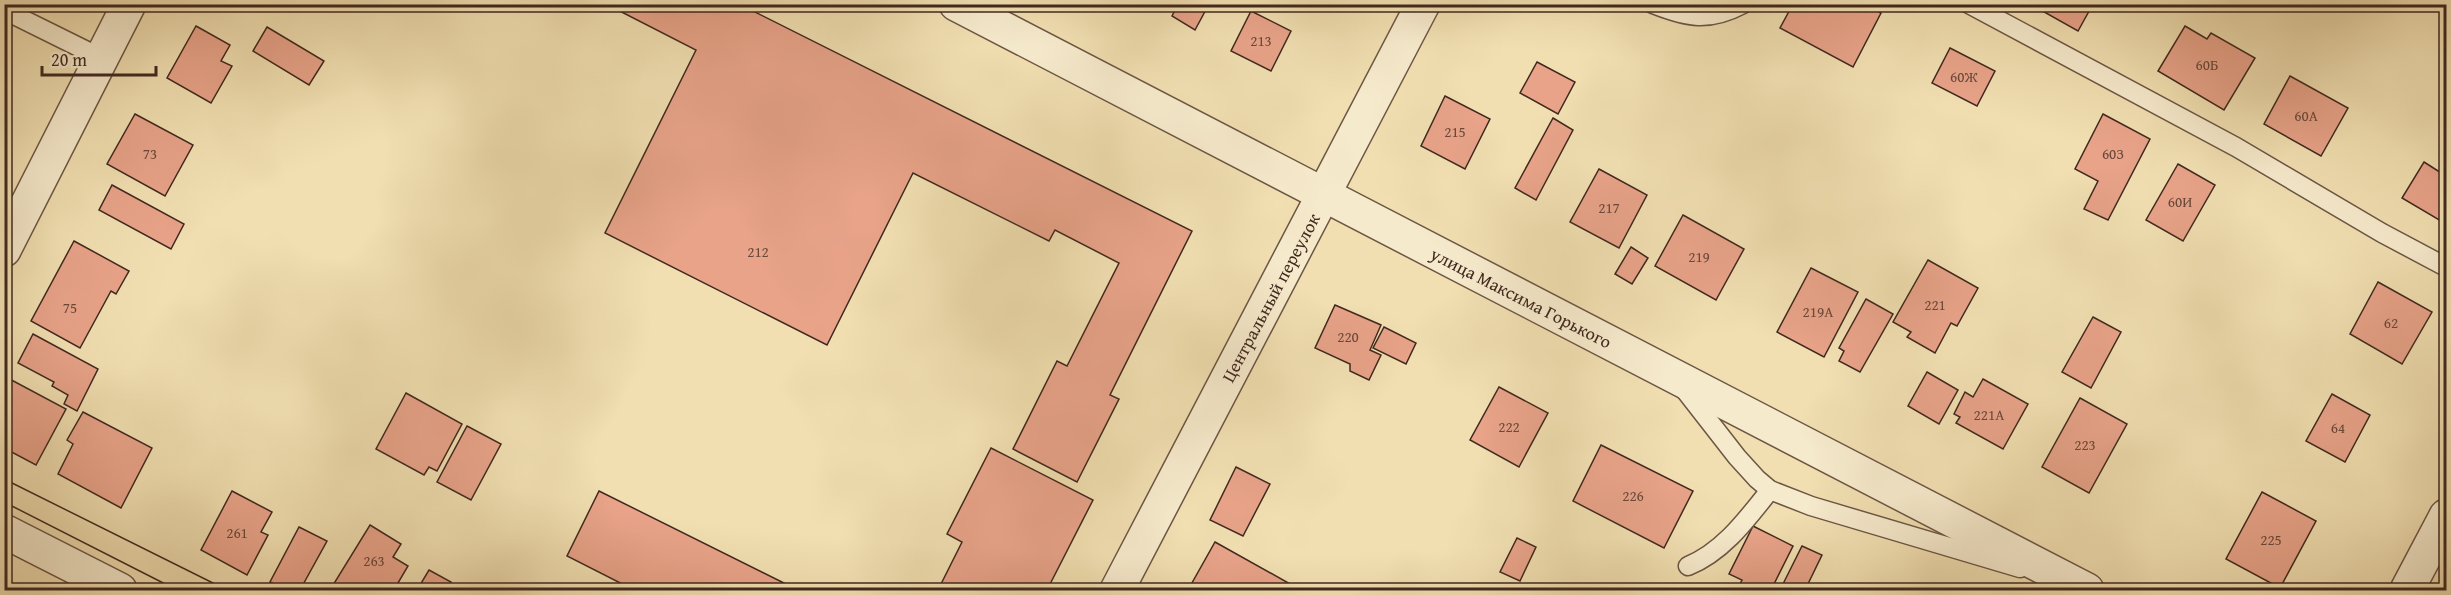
<svg xmlns="http://www.w3.org/2000/svg" width="2451" height="595" viewBox="0 0 2451 595" font-family="'Gentium Book Plus',serif">
<style>
.building{fill:#e8a389;stroke:#40291f;stroke-width:1.5}
.lines{fill:none;stroke-linecap:round;stroke-linejoin:round}
.service-casing{stroke:#6c5644;stroke-width:21}
.minor-casing{stroke:#6c5644;stroke-width:36}
.service{stroke:#f6eacc;stroke-width:18}
.minor{stroke:#f6eacc;stroke-width:33}
.tram{stroke:#40291f;stroke-width:1.5}
.labels{text-anchor:middle;stroke-width:4.5;stroke-linejoin:round;paint-order:stroke}
.number-label{font-size:15px;fill:#6a483a}
.street-label{font-size:18px;fill:#40291f;stroke:#f6eacc}
</style>
<rect width="100%" height="100%" fill="#f1dfb1"/>
<filter id="stains"><feTurbulence type="fractalNoise" baseFrequency=".00333" numOctaves="4"/><feColorMatrix values="0 0 0 0 .2 0 0 0 0 .09 0 0 0 0 .02 0 0 0 .5 -.17"/></filter>
<radialGradient id="worn" r=".72"><stop offset=".6" stop-color="#630" stop-opacity="0"/><stop offset="1" stop-color="#630" stop-opacity=".3"/></radialGradient>
<g class="building">
<polygon points="606,4 739,4 1192,231 1110,395 1119,399 1077,482 1013,449 1057,361 1067,366 1119,263 1055,230 1049,241 913,173 827,345 605,233 696,50"/>
<polygon points="1178,4 1209,4 1195,30 1172,16"/>
<polygon points="1793,4 1865,4 1881,13 1853,67 1780,28"/>
<polygon points="2030,4 2093,4 2078,31"/>
<polygon points="1251,11 1291,31 1271,71 1231,51"/>
<polygon points="196,26 230,45 221,61 232,66 211,103 167,78"/>
<polygon points="2185,26 2207,39 2211,33 2255,58 2224,110 2158,71"/>
<polygon points="267,27 324,61 309,85 253,51"/>
<polygon points="1950,48 1995,71 1977,106 1932,83"/>
<polygon points="1537,62 1575,82 1558,114 1520,93"/>
<polygon points="2290,76 2348,108 2321,156 2264,124"/>
<polygon points="1445,96 1490,119 1465,169 1421,146"/>
<polygon points="135,114 193,145 165,196 107,164"/>
<polygon points="2103,114 2150,139 2108,220 2084,209 2098,181 2075,169"/>
<polygon points="1553,118 1573,130 1536,200 1515,188"/>
<polygon points="2424,162 2446,176 2446,224 2402,198"/>
<polygon points="2178,164 2215,185 2183,241 2146,220"/>
<polygon points="1599,169 1647,195 1619,248 1570,222"/>
<polygon points="112,185 184,224 171,249 99,210"/>
<polygon points="1683,215 1744,249 1716,300 1655,266"/>
<polygon points="74,241 129,271 116,294 111,291 80,348 31,321"/>
<polygon points="1631,247 1648,258 1632,284 1615,274"/>
<polygon points="1928,260 1978,288 1957,326 1951,323 1935,353 1907,337 1911,332 1893,322"/>
<polygon points="1811,268 1858,292 1824,357 1777,332"/>
<polygon points="2378,282 2432,312 2402,364 2350,334"/>
<polygon points="1866,299 1893,314 1860,372 1839,361 1844,351 1839,348"/>
<polygon points="1335,305 1381,325 1370,350 1381,355 1369,380 1350,371 1350,364 1315,348"/>
<polygon points="2093,317 2121,332 2091,388 2062,372"/>
<polygon points="1384,327 1416,343 1406,364 1373,348"/>
<polygon points="33,334 98,369 77,411 64,404 68,395 52,386 54,382 18,363"/>
<polygon points="1927,372 1958,390 1939,424 1908,406"/>
<polygon points="4,376 66,409 36,465 4,448"/>
<polygon points="1983,379 2028,404 2003,449 1956,423 1960,417 1954,414 1965,392 1973,397"/>
<polygon points="1499,387 1548,413 1519,467 1470,440"/>
<polygon points="406,393 462,424 437,471 429,467 424,475 376,449"/>
<polygon points="2332,394 2370,415 2345,462 2306,441"/>
<polygon points="2080,398 2127,424 2089,493 2042,467"/>
<polygon points="83,412 152,448 121,508 58,474 73,444 67,440"/>
<polygon points="467,426 501,444 471,500 437,482"/>
<polygon points="1601,445 1693,491 1664,548 1573,501"/>
<polygon points="991,448 1093,500 1047,590 938,590 962,542 947,534"/>
<polygon points="1236,467 1270,484 1243,536 1210,520"/>
<polygon points="232,491 272,512 261,532 268,535 247,575 201,550"/>
<polygon points="599,491 798,590 634,590 567,556"/>
<polygon points="2262,492 2316,521 2280,588 2226,559"/>
<polygon points="370,525 401,544 393,557 408,566 395,588 399,590 330,590"/>
<polygon points="1753,526 1793,546 1771,590 1737,590 1742,580 1729,574"/>
<polygon points="299,527 327,541 300,590 286,590 270,582"/>
<polygon points="1517,538 1536,547 1520,581 1500,572"/>
<polygon points="1215,542 1292,585 1289,590 1188,590"/>
<polygon points="1802,546 1822,555 1805,590 1786,590 1781,588"/>
<polygon points="429,570 451,582 446,590 417,590"/>
</g>
<g class="lines">
<defs>
<g id="service">
<path d="M1653 4C1688 18 1709 22 1743 4"/>
<polyline points="1969,4 2236,147 2382,233 2446,267"/>
<polyline points="4,10 101,58"/>
<polyline points="1684,389 1737,457 1757,479 1770,490 1811,506 2020,568"/>
<path d="M1688 566C1723 552 1747 519 1770 490"/>
</g>
<g id="minor">
<polyline points="956,4 2087,590"/>
<polyline points="4,250 129,4"/>
<polyline points="4,531 120,590"/>
<polyline points="1117,590 1423,4"/>
<polyline points="2407,590 2446,516"/>
</g>
</defs>
<use href="#service" class="service-casing"/>
<use href="#minor" class="minor-casing"/>
<use href="#service" class="service"/>
<use href="#minor" class="minor"/>
<g class="tram">
<polyline points="4,479 227,590"/>
<polyline points="4,502 177,590"/>
</g>
</g>
<g class="labels">
<g class="number-label">
<text x="1261" y="46">213</text>
<text x="2207" y="70">60Б</text>
<text x="1964" y="82">60Ж</text>
<text x="2306" y="121">60А</text>
<text x="1455" y="137">215</text>
<text x="150" y="159">73</text>
<text x="2113" y="159">60З</text>
<text x="2180" y="207">60И</text>
<text x="1609" y="213">217</text>
<text x="758" y="257">212</text>
<text x="1699" y="262">219</text>
<text x="1935" y="310">221</text>
<text x="70" y="313">75</text>
<text x="1818" y="317">219А</text>
<text x="2391" y="328">62</text>
<text x="1348" y="342">220</text>
<text x="1989" y="420">221А</text>
<text x="1509" y="432">222</text>
<text x="2338" y="433">64</text>
<text x="2085" y="450">223</text>
<text x="1633" y="501">226</text>
<text x="237" y="538">261</text>
<text x="2271" y="545">225</text>
<text x="374" y="566">263</text>
</g>
<g class="street-label">
<text transform="translate(1271 298) rotate(-62)" y="6">Центральный переулок</text>
<text transform="translate(1521 298) rotate(27)" y="6">улица Максима Горького</text>
</g>
</g>
<rect width="2451" height="595" fill="none" stroke="#f1dfb1" stroke-width="24"/>
<rect x="6" y="6" width="2439" height="583" fill="none" stroke="#40291f" stroke-width="3"/>
<rect x="12" y="12" width="2427" height="571" fill="none" stroke="#40291f" stroke-width="1.5"/>
<path d="M42 66v9h114v-9" fill="none" stroke="#40291f" stroke-width="3"/>
<text x="51" y="66" font-size="18" fill="#40291f" stroke="#f6eacc" stroke-width="4.5" paint-order="stroke">20 m</text>
<rect width="100%" height="100%" filter="url(#stains)"/>
<rect width="100%" height="100%" fill="url(#worn)"/>
</svg>
